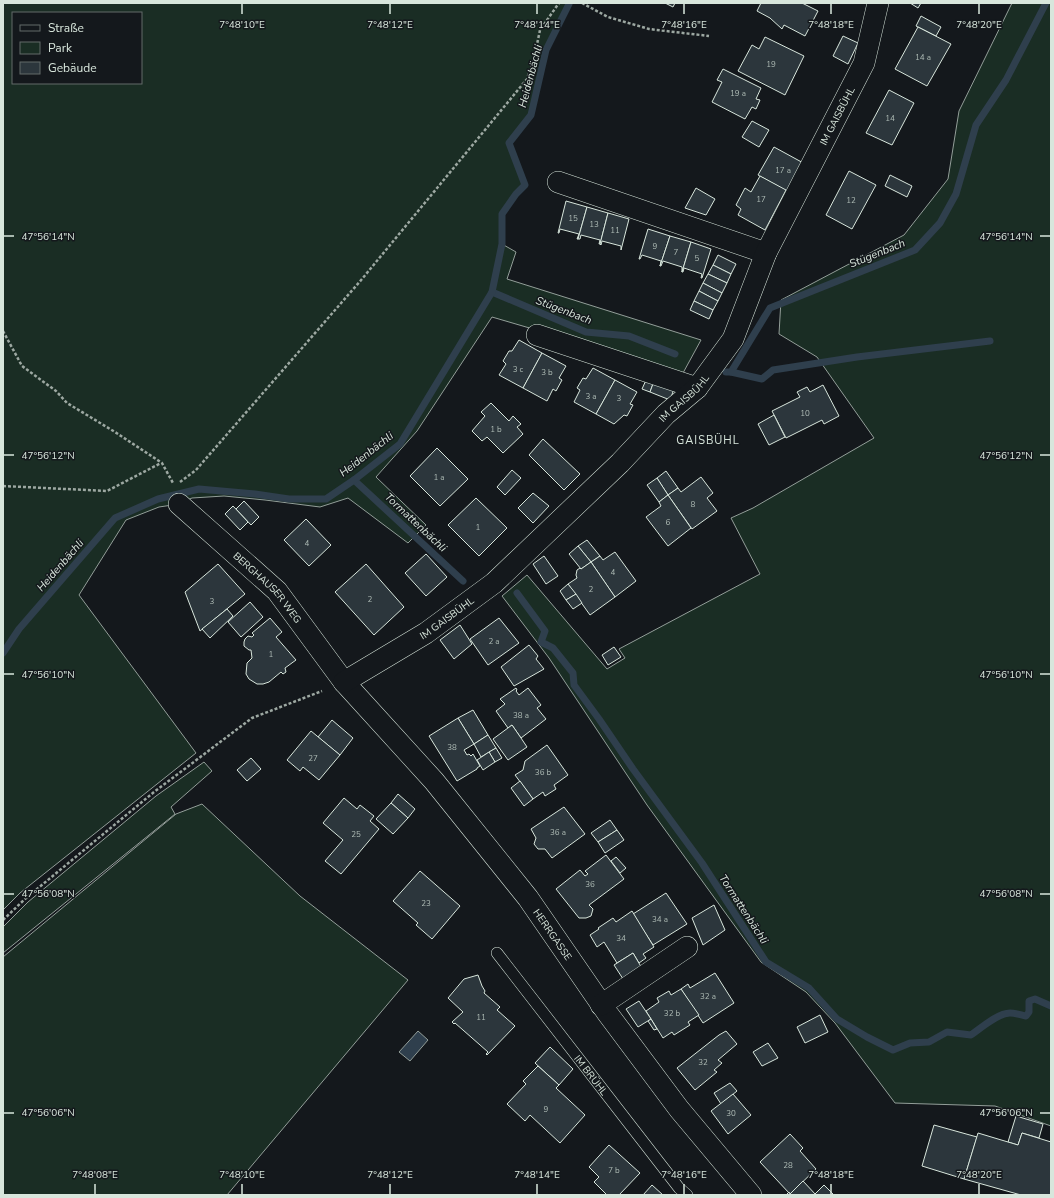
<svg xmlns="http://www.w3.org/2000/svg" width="1054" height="1198" viewBox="0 0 1054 1198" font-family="'Nunito Sans',sans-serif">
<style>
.green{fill:#1a2d24;stroke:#939e99;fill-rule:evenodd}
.water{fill:#2f3f4d;stroke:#939e99}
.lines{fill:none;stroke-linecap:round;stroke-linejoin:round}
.stream{stroke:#2f3f4d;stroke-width:7}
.building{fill:#2c363c;stroke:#d8e6dc}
.service-casing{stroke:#d8e6dc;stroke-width:12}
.minor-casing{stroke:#d8e6dc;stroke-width:22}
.path{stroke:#9da8a2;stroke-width:2.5;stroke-dasharray:3 2;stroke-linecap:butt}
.service{stroke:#14181c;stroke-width:11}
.minor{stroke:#14181c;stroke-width:21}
.ticks{fill:none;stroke:#d8e6dc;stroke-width:1.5}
.labels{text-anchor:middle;stroke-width:3;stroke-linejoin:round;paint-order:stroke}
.number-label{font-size:8px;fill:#adbab4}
.street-label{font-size:10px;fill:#d8e6dc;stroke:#14181c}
.water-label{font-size:11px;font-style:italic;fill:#d8e6dc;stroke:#14181c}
.neighbourhood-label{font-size:11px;letter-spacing:1px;fill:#d8e6dc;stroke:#14181c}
.ticks-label{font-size:10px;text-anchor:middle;fill:#d8e6dc;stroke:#14181c;stroke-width:3;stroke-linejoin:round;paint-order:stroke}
</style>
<rect width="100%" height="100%" fill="#14181c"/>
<g class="green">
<path d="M3 3H567L569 4 546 50 531 115 509 143 525 185 516 194 502 215V244L516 252 507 279 701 340 683 373 492 317 417 431 376 477 426 525 408 543 348 498 320 507 265 500 224 496 192 498 179 504 159 507 126 520 79 595 196 753 20 893 3 910ZM13 13H141V83H13Z"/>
<polygon points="1012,3 1051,3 1051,1126 995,1106 895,1103 835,1023 806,992 761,962 647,805 549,658 502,596 527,575 607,669 625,658 619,649 760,574 731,518 753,508 874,438 817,357 779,334 781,300 904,235 948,179 959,111"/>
<polygon points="204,762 212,771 171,807 175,814 3,953 3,927 28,902 156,796"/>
<polygon points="202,804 300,896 408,980 227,1195 3,1195 3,957 176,814"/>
</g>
<polygon class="water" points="418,1031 428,1040 410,1061 399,1052"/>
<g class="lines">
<g class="stream">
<polyline points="492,292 586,332 629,336 675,354"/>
<polyline points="726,372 731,372 770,308 915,250 940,223 956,194 976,125 1006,80 1046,3"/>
<polyline points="731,372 762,379 773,370 857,357 990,341"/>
<polyline points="354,480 463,581"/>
<path d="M517 593 545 631 541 642 553 648 573 673 574 685 599 719 633 769 702 863 766 962 809 988 837 1019 867 1037 893 1050 910 1043 929 1042 947 1032 971 1035C981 1028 998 1013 1010 1013 1015 1013 1021 1015 1026 1016L1029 1012V1001L1035 999 1051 1006"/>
<polyline points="3,653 19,629 115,518 158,499 199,489 255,494 289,499 326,499 354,480 400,444 492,292 502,244 502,214 516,194 525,185 509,143 531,115 546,50 569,4"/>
</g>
</g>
<g class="building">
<polygon points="665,3 675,3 673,7"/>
<polygon points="761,3 802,3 818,11 805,36 784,25 782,29 770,18 757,11"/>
<polygon points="910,3 921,3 918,8"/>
<polygon points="921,16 941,27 936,36 916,26"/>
<polygon points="918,27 951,44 927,86 895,69"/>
<polygon points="843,36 858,43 848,64 833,56"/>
<polygon points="765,37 804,56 785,95 738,71 752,45 759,49"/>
<polygon points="723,69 761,88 756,99 760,100 756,109 752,107 745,119 712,102 722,82 717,80"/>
<polygon points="889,90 914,103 892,145 866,133"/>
<polygon points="752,121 769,130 759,147 742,137"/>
<polygon points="774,147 807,165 792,194 758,175"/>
<polygon points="849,171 876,185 852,229 826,215"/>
<polygon points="890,175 912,186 907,197 885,186"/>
<polygon points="760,176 786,190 765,230 738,215 741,209 736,205 745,188 751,192"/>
<polygon points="696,188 715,199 706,215 685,208"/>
<polygon points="566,201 587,207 578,239 577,239 579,234 560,229 559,233 558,233"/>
<polygon points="587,207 608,213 600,244 599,244 600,240 581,235 580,239 578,239"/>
<polygon points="608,213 629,219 621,250 621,246 602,241 601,245 600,244"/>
<polygon points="648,229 670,236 660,266 661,261 642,255 640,259 639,259"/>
<polygon points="670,236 691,242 682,272 682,267 663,261 661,266 660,266"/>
<polygon points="691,242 711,249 702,278 701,278 702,274 684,268 683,272 682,272"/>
<polygon points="718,255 736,264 731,274 713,265"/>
<polygon points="713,265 731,274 727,283 708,274"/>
<polygon points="708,274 727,283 722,293 703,283"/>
<polygon points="703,283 722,293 718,301 699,291"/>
<polygon points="699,291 718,301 713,310 694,301"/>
<polygon points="694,301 713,310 709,319 690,310"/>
<polygon points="519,340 542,353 523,388 499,375 506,364 503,361 509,351 512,351"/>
<polygon points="542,353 566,366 559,378 562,380 556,391 553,389 547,401 523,388"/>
<polygon points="593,368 615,380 596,414 574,402 580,390 577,388 583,378 586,379"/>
<polygon points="647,378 654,381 650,392 642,389"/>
<polygon points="615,380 637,392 630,404 633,405 627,416 624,415 614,424 596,414"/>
<polygon points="654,381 674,389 670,400 650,392"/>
<polygon points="823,385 839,416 824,424 822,420 786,438 772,411 800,397 797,392 807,387 810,392"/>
<polygon points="491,403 509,421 513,416 521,424 517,427 523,434 503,453 487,437 482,441 472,431 485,416 481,412"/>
<polygon points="774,415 785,437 769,445 758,424"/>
<polygon points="543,439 580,474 564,490 529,455"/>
<polygon points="437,448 468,479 440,506 410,476"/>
<polygon points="512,470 521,478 505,495 497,487"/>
<polygon points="666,471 678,488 668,495 657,478"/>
<polygon points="701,477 713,493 707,498 717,511 692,529 668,495 678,488 681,492"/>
<polygon points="657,478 668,495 659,502 647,485"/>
<polygon points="533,493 549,506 533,523 518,508"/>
<polygon points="668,495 691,528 668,546 646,517 661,506 659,502"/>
<polygon points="476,498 507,528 479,556 448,525"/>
<polygon points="244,501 259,517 251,525 236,509"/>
<polygon points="233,506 248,522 240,530 225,514"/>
<polygon points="306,519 331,545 309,566 284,540"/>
<polygon points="587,540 600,556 591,562 578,546"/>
<polygon points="578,546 591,562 581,569 569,554"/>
<polygon points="615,552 636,581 615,597 591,562 600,556 603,560"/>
<polygon points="426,554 447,577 426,596 405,573"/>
<polygon points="544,556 558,576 546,584 533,564"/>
<polygon points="591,562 615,597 590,615 568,584 577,578 576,575 577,570 580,568 581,569"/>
<polygon points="218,564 245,594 200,631 185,592"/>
<polygon points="366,564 404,607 374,635 335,592"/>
<polygon points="568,584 576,594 566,600 560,591"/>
<polygon points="576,594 582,603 573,609 566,600"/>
<polygon points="250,602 263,617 241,637 228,622"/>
<polygon points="227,609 233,616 210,638 202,629"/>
<polygon points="270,618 282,632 276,637 296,660 285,668 286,672 283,674 281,672 269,682 263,684 257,684 249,679 246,674 247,663 252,658 251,650 249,650 244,646 244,642 245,639 248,636 252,637 254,635 252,633"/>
<polygon points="499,618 519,643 488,665 470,639"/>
<polygon points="460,625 472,644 454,659 440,640"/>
<polygon points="529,645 538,656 536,659 544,669 514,686 501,667"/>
<polygon points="614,647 621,657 608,665 602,655"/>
<polygon points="516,688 517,690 516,691 519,695 528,688 541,705 537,708 546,719 521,738 512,725 508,728 496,711 505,704 500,699"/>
<polygon points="473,710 488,735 474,744 458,718"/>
<polygon points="458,718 474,744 464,750 467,755 469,754 471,756 473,754 480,766 477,768 477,769 457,781 429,736"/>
<polygon points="332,720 353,738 340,755 318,737"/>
<polygon points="512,725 521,738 527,747 508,760 493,739"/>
<polygon points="311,731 340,755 319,780 303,767 300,771 287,760"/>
<polygon points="488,735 496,748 481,757 474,744"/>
<polygon points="547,745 568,775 554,785 556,789 545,796 543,792 533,799 515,775 523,770 525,761"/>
<polygon points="496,748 502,758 495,762 489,752"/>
<polygon points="489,752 495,762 483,770 477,760"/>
<polygon points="251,758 261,769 247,781 237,770"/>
<polygon points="520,781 533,799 524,806 511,788"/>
<polygon points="398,794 415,809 408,818 391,803"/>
<polygon points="344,798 357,809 360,805 374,816 370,821 379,829 341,874 325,861 343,840 323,823"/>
<polygon points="391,803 408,818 393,834 376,819"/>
<polygon points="564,807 585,834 552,858 545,849 538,849 534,844 536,838 531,829"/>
<polygon points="610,820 617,830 598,842 591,833"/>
<polygon points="617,830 624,840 605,853 598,842"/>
<polygon points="606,855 624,879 589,905 593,909 591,916 586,918 579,918 556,889 580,870 585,876 588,874 585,871"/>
<polygon points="616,857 626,868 620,873 611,861"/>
<polygon points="420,871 460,906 432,939 416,925 418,923 393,901"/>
<polygon points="666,893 687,924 653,945 633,914"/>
<polygon points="714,905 725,930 703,945 692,918"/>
<polygon points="632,911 654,947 643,954 646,958 639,963 633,953 617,963 604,942 597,947 590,935 599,929 598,928 613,918 616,922"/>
<polygon points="633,953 643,970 625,982 614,965"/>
<polygon points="715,973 734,1003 703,1023 681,989 688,984 690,988"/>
<polygon points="478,975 482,986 485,991 484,993 500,1007 497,1010 515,1026 487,1055 486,1054 488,1052 455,1023 454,1024 452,1022 463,1012 448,998 464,979"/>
<polygon points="681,989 699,1015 688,1022 690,1025 674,1035 672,1032 663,1038 646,1011 659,1002 657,998 669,991 671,995"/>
<polygon points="639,1001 651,1019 638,1027 626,1009"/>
<polygon points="820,1015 828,1032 805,1043 797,1027"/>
<polygon points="651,1019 657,1029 654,1030 648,1021"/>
<polygon points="726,1031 737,1044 718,1060 722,1063 714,1070 717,1072 695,1090 677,1068 719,1035"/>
<polygon points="768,1043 778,1058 762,1066 753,1052"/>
<polygon points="550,1047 573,1069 559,1085 535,1063"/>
<polygon points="538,1066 559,1085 556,1088 585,1115 560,1143 530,1115 525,1121 507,1104 526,1084 523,1081"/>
<polygon points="730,1083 737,1091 721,1104 714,1093"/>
<polygon points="733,1094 751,1115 728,1134 711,1111"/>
<polygon points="1016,1116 1043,1124 1039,1138 1022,1133 1018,1145 1008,1142"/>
<polygon points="934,1125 977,1137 964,1179 922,1166"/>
<polygon points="978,1133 1018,1145 1022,1133 1051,1142 1051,1195 1021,1195 964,1179"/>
<polygon points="790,1134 803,1148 800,1151 816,1169 790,1194 760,1162"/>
<polygon points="609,1145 640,1173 619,1195 607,1195 594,1182 599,1177 589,1167"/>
<polygon points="803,1181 816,1195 786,1195 789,1192 790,1194"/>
<polygon points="652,1185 663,1195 643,1195"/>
<polygon points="824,1185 834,1195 816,1195 815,1194"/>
</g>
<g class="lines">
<defs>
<g id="service">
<path id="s1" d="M497 953 679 1188 687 1195"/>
</g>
<g id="minor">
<polyline points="558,182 766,253"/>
<polyline points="537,335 697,388"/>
<path id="s2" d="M179 504 277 591 344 682 434 781 528 898 608 1014 679 1109 751 1195"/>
<path id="s3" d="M344 682 426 633 494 583 620 463 666 414 697 388 733 339 766 253 864 63 878 3"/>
<polyline points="601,1005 687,947"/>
</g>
</defs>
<use href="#service" class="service-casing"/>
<use href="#minor" class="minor-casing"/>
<g class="path">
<polyline points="582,3 608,17 649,29 709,36"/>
<polyline points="3,331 22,366 56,391 67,403 115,432 162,463 173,483"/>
<polyline points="180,482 196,470 362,279 527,79 534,59 540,30 559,3"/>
<polyline points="3,486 107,491 161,463"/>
<polyline points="3,920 25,899 154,792 252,718 322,691"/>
</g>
<use href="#service" class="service"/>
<use href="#minor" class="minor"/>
</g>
<path class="ticks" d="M242 4V14M390 4V14M537 4V14M684 4V14M831 4V14M979 4V14M4 236H14M1040 236H1050M4 455H14M1040 455H1050M4 674H14M1040 674H1050M4 894H14M1040 894H1050M4 1113H14M1040 1113H1050M95 1184V1194M242 1184V1194M390 1184V1194M537 1184V1194M684 1184V1194M831 1184V1194M979 1184V1194"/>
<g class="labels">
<g class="number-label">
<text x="923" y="60">14 a</text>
<text x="771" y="67">19</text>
<text x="738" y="96">19 a</text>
<text x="890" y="121">14</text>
<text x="783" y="173">17 a</text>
<text x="761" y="202">17</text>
<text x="851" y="203">12</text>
<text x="573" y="221">15</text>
<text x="594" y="227">13</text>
<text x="615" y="233">11</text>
<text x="655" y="249">9</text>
<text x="676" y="255">7</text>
<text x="697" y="261">5</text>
<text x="518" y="372">3 c</text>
<text x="547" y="375">3 b</text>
<text x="591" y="399">3 a</text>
<text x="619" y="401">3</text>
<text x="805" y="416">10</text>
<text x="496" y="432">1 b</text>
<text x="439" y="480">1 a</text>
<text x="693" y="507">8</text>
<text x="668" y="525">6</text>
<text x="478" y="530">1</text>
<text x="307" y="546">4</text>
<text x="613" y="575">4</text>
<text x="591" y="592">2</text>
<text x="370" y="602">2</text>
<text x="212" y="604">3</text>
<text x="494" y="644">2 a</text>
<text x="271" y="657">1</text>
<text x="521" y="718">38 a</text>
<text x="452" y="750">38</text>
<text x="313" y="761">27</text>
<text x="543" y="775">36 b</text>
<text x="558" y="835">36 a</text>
<text x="356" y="837">25</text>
<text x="590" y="887">36</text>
<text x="426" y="906">23</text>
<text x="660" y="922">34 a</text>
<text x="621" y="941">34</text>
<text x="708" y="999">32 a</text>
<text x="672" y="1016">32 b</text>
<text x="481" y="1020">11</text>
<text x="703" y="1065">32</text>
<text x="546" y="1112">9</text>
<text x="731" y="1116">30</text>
<text x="788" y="1168">28</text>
<text x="614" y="1173">7 b</text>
</g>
<g class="street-label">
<text dy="4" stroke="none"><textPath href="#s3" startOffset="769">IM GAISBÜHL</textPath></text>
<text dy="4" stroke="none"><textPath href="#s3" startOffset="445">IM GAISBÜHL</textPath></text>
<text dy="4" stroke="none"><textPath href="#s2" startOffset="122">BERGHAUSER WEG</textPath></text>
<text dy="4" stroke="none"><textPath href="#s3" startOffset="121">IM GAISBÜHL</textPath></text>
<text dy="4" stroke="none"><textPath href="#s2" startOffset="572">HERRGASSE</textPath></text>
<text dy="4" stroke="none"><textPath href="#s1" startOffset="154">IM BRÜHL</textPath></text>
</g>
<g class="water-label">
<text transform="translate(530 76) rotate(-75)" y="4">Heidenbächli</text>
<text transform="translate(877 253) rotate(-22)" y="4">Stügenbach</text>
<text transform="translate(564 310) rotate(21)" y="4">Stügenbach</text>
<text transform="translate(366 454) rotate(-38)" y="4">Heidenbächli</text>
<text transform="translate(416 522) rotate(43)" y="4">Tormattenbächli</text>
<text transform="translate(60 565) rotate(-49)" y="4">Heidenbächli</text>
<text transform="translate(744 909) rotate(57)" y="4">Tormattenbächli</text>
</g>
<g class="neighbourhood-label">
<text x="708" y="444">GAISBÜHL</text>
</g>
</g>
<g class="ticks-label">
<text x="242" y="28">7°48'10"E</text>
<text x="390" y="28">7°48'12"E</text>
<text x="537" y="28">7°48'14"E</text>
<text x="684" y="28">7°48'16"E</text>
<text x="831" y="28">7°48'18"E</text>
<text x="979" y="28">7°48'20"E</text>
<text x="48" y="240">47°56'14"N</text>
<text x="1006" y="240">47°56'14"N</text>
<text x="48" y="459">47°56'12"N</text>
<text x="1006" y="459">47°56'12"N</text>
<text x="48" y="678">47°56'10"N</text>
<text x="1006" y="678">47°56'10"N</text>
<text x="48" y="897">47°56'08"N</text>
<text x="1006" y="897">47°56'08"N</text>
<text x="48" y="1116">47°56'06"N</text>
<text x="1006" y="1116">47°56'06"N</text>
<text x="95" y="1178">7°48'08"E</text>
<text x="242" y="1178">7°48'10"E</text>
<text x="390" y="1178">7°48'12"E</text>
<text x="537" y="1178">7°48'14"E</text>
<text x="684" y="1178">7°48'16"E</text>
<text x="831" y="1178">7°48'18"E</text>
<text x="979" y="1178">7°48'20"E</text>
</g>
<rect width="1054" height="1198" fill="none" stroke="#d8e6dc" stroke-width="8"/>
<rect x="12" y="12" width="130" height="72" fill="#14181c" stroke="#626a69"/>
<rect x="20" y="25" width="20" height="6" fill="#14181c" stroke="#626a69"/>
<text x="48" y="32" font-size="12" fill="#d8e6dc">Straße</text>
<rect x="20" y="42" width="20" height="12" fill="#1a2d24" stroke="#626a69"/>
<text x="48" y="52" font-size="12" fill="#d8e6dc">Park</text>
<rect x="20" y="62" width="20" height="12" fill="#2c363c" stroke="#626a69"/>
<text x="48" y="72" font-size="12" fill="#d8e6dc">Gebäude</text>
</svg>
